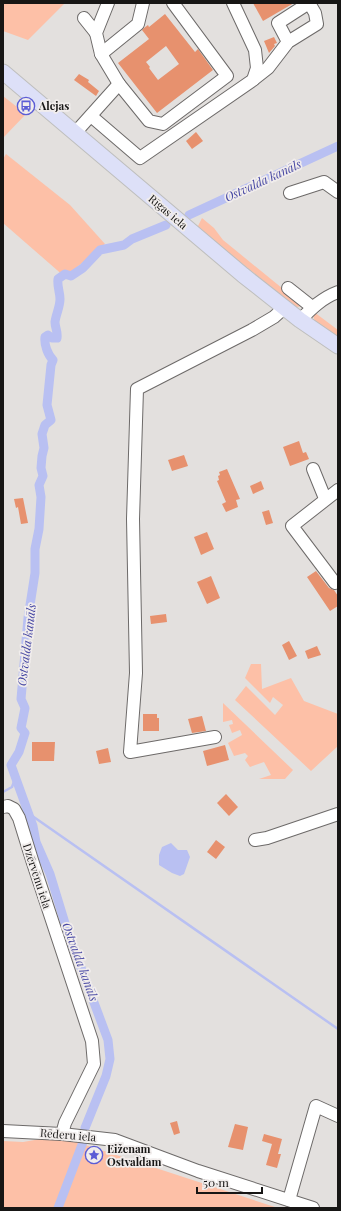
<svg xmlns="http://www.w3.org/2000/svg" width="341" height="1211" viewBox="0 0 341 1211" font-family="'Playfair Display',serif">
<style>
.green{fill:#fdc0a7}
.water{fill:#b9c0f2}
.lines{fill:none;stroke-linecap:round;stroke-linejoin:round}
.stream{stroke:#b9c0f2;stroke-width:2.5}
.canal{stroke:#b9c0f2;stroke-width:9}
.building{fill:#e7916e;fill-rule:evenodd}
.minor-casing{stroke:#6d6a69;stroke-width:14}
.major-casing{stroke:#bebebd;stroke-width:17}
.minor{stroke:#fff;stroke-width:12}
.major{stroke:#dde0f8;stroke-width:15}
.labels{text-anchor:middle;stroke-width:3.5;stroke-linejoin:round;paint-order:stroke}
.poi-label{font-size:11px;font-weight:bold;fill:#171615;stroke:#f1edec;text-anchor:start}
.street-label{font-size:11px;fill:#171615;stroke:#f1edec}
.water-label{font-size:12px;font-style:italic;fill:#4647a3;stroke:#f1edec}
</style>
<rect width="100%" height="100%" fill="#e3e0de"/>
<g class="green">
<polygon points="3,3 65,3 28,40 3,31"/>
<polygon points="3,96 26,114 3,138"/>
<polygon points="6,154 70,205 105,244 65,277 3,223 3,159"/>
<polygon points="202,218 214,228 223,240 304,306 296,307 199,229 198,226"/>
<path d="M314 312 338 330V339C329 333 310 325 314 312Z"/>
<polygon points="251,664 261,664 262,689 291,678 304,701 338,714 338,746 311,771 235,700 246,686 275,715 283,705 273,697 270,703 245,678"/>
<polygon points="223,703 293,770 285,779 259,779 271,775 264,762 250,767 245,760 248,756 245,753 234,756 228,743 242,735 240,730 232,733 229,725 233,724 232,720 223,722"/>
<polygon points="58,1136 278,1208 3,1208 3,1141 23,1142"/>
</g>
<polygon class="water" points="171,843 178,850 187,850 190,857 184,874 180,876 172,873 159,865 159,855 162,847"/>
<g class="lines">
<g class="stream">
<polyline points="3,792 12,787 15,779"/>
<polyline points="28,813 338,1029"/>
</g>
<g class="canal">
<polyline points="189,215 338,146"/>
<path d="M85 1128 106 1076 110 1059 108 1040 68 933 50 874 36 842 33 826 11 765 19 752 25 733 21 728 25 708 21 699 28 618 35 573V549L39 529 41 497 39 485 43 476 41 468 42 456 44 448 42 434 45 425 51 420 47 405 51 365 53 360C48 355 44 345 45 337L48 335 52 338H57C58 331 55 328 55 322 56 314 60 307 60 299 60 292 57 287 58 279L65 274 71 276 83 268 100 250 124 245 132 239 166 225"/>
<polyline points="58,1208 83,1142"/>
</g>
</g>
<g class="building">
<polygon points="253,3 294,3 263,21"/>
<path d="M165 14 195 52 198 49 213 70 157 113 118 63 149 39 142 30 144 28 148 25 149 27ZM166 46 179 64 158 80 149 68 150 67 146 62Z"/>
<polygon points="274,37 277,43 274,44 275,46 269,53 264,41"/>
<polygon points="79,74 89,80 88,82 99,91 96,96 74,80"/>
<polygon points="196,132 203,141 192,149 186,141"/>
<polygon points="299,441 303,453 306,452 309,459 290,466 283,447"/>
<polygon points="184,455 188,466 172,471 168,460"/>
<polygon points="227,469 240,499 236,500 238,507 226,512 222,504 226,502 217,481 219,480 218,476 220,475 219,472"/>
<polygon points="261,481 264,489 253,494 250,486"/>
<polygon points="23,498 28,523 21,524 18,507 16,508 14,499"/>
<polygon points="269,510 273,523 266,525 262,512"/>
<polygon points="207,532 214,549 201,555 194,537"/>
<polygon points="316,571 329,588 334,590 338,596 338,606 330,611 307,577"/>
<polygon points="211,576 220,598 207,604 197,582"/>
<polygon points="166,614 167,622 151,624 150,616"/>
<polygon points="289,641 297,656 289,660 282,645"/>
<polygon points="317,646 321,655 308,659 305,651"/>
<polygon points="143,714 157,714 157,718 159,718 159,731 143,731"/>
<polygon points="202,716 206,731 192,733 188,719"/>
<polygon points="32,742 55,742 54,761 32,761"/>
<polygon points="225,745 229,760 207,766 203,751"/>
<polygon points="108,748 111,762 99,764 96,751"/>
<polygon points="226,794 238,807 229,816 217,803"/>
<polygon points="216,840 225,847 216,859 207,852"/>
<polygon points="177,1121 180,1133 174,1135 170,1123"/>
<polygon points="235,1124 248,1127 243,1150 228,1147"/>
<polygon points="264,1134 282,1139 278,1154 281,1154 277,1168 266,1165 272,1144 262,1141"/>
</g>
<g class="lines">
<defs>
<g id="minor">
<polyline points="143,3 138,24 101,54 119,84 149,121 163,124 227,76 173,3"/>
<polyline points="84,18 96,33"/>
<polyline points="101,54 96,33 108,3"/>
<polyline points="254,79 268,68 288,42 317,24 315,13 309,3 278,23 288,42"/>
<polyline points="91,116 140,158 253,80 257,68 255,50 233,3"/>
<polyline points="75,133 119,84"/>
<polyline points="290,193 324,182 338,192"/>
<polyline points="288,288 312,307"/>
<path d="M300 320C312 308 322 298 338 292"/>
<polyline points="313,469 324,496"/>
<polyline points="335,583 292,526 338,490"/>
<polyline points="215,737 130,752 136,673 133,519 137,389 252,330 274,317 284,308"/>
<polyline points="3,807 8,806 14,809 19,818 32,860 92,1041 94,1064 65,1123 62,1134"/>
<polyline points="255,840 267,838 338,814"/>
<polyline points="3,1131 62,1134 115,1140 198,1171 313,1208"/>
<polyline points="289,1200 316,1106 338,1116"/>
</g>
<polyline id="major" points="3,72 243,275 300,320 338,346"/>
</defs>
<use href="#minor" class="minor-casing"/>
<use href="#major" class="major-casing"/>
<use href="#minor" class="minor"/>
<use href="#major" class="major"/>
</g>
<defs>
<symbol id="bus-ring" viewBox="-11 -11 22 22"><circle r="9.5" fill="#f1edec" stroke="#5c5dd5" stroke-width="1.5"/><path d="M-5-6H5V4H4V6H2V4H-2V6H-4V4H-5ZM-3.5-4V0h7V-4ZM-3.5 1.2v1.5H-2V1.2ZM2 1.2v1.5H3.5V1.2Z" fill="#5c5dd5"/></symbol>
<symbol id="sight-ring" viewBox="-11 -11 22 22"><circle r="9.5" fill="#f1edec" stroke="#5c5dd5" stroke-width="1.5"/><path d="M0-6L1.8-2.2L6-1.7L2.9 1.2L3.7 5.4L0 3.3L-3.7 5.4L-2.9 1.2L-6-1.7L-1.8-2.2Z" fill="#5c5dd5"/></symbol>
</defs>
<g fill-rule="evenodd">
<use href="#bus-ring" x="16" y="96" width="20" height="20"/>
<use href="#sight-ring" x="84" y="1145" width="20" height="20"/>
</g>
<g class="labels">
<g class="poi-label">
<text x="39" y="110">Alejas</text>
<text x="107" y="1153">Eiženam<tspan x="107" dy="13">Ostvaldam</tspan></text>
</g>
<g class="street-label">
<text transform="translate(168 212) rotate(40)" y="4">Rīgas iela</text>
<text transform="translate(37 876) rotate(72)" y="4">Dzērvēnu iela</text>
<text transform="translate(68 1135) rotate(5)" y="4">Rēderu iela</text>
</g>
<g class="water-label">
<text transform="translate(263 181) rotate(-25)" y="4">Ostvalda kanāls</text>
<text transform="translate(27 645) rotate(-83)" y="4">Ostvalda kanāls</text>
<text transform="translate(80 962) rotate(70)" y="4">Ostvalda kanāls</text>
</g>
</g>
<rect width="341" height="1211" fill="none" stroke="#171615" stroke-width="8"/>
<path d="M197 1187v6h65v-6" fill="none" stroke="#171615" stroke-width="2"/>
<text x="203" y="1187" font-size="12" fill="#171615" stroke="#f1edec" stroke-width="3" paint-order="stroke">50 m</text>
</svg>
